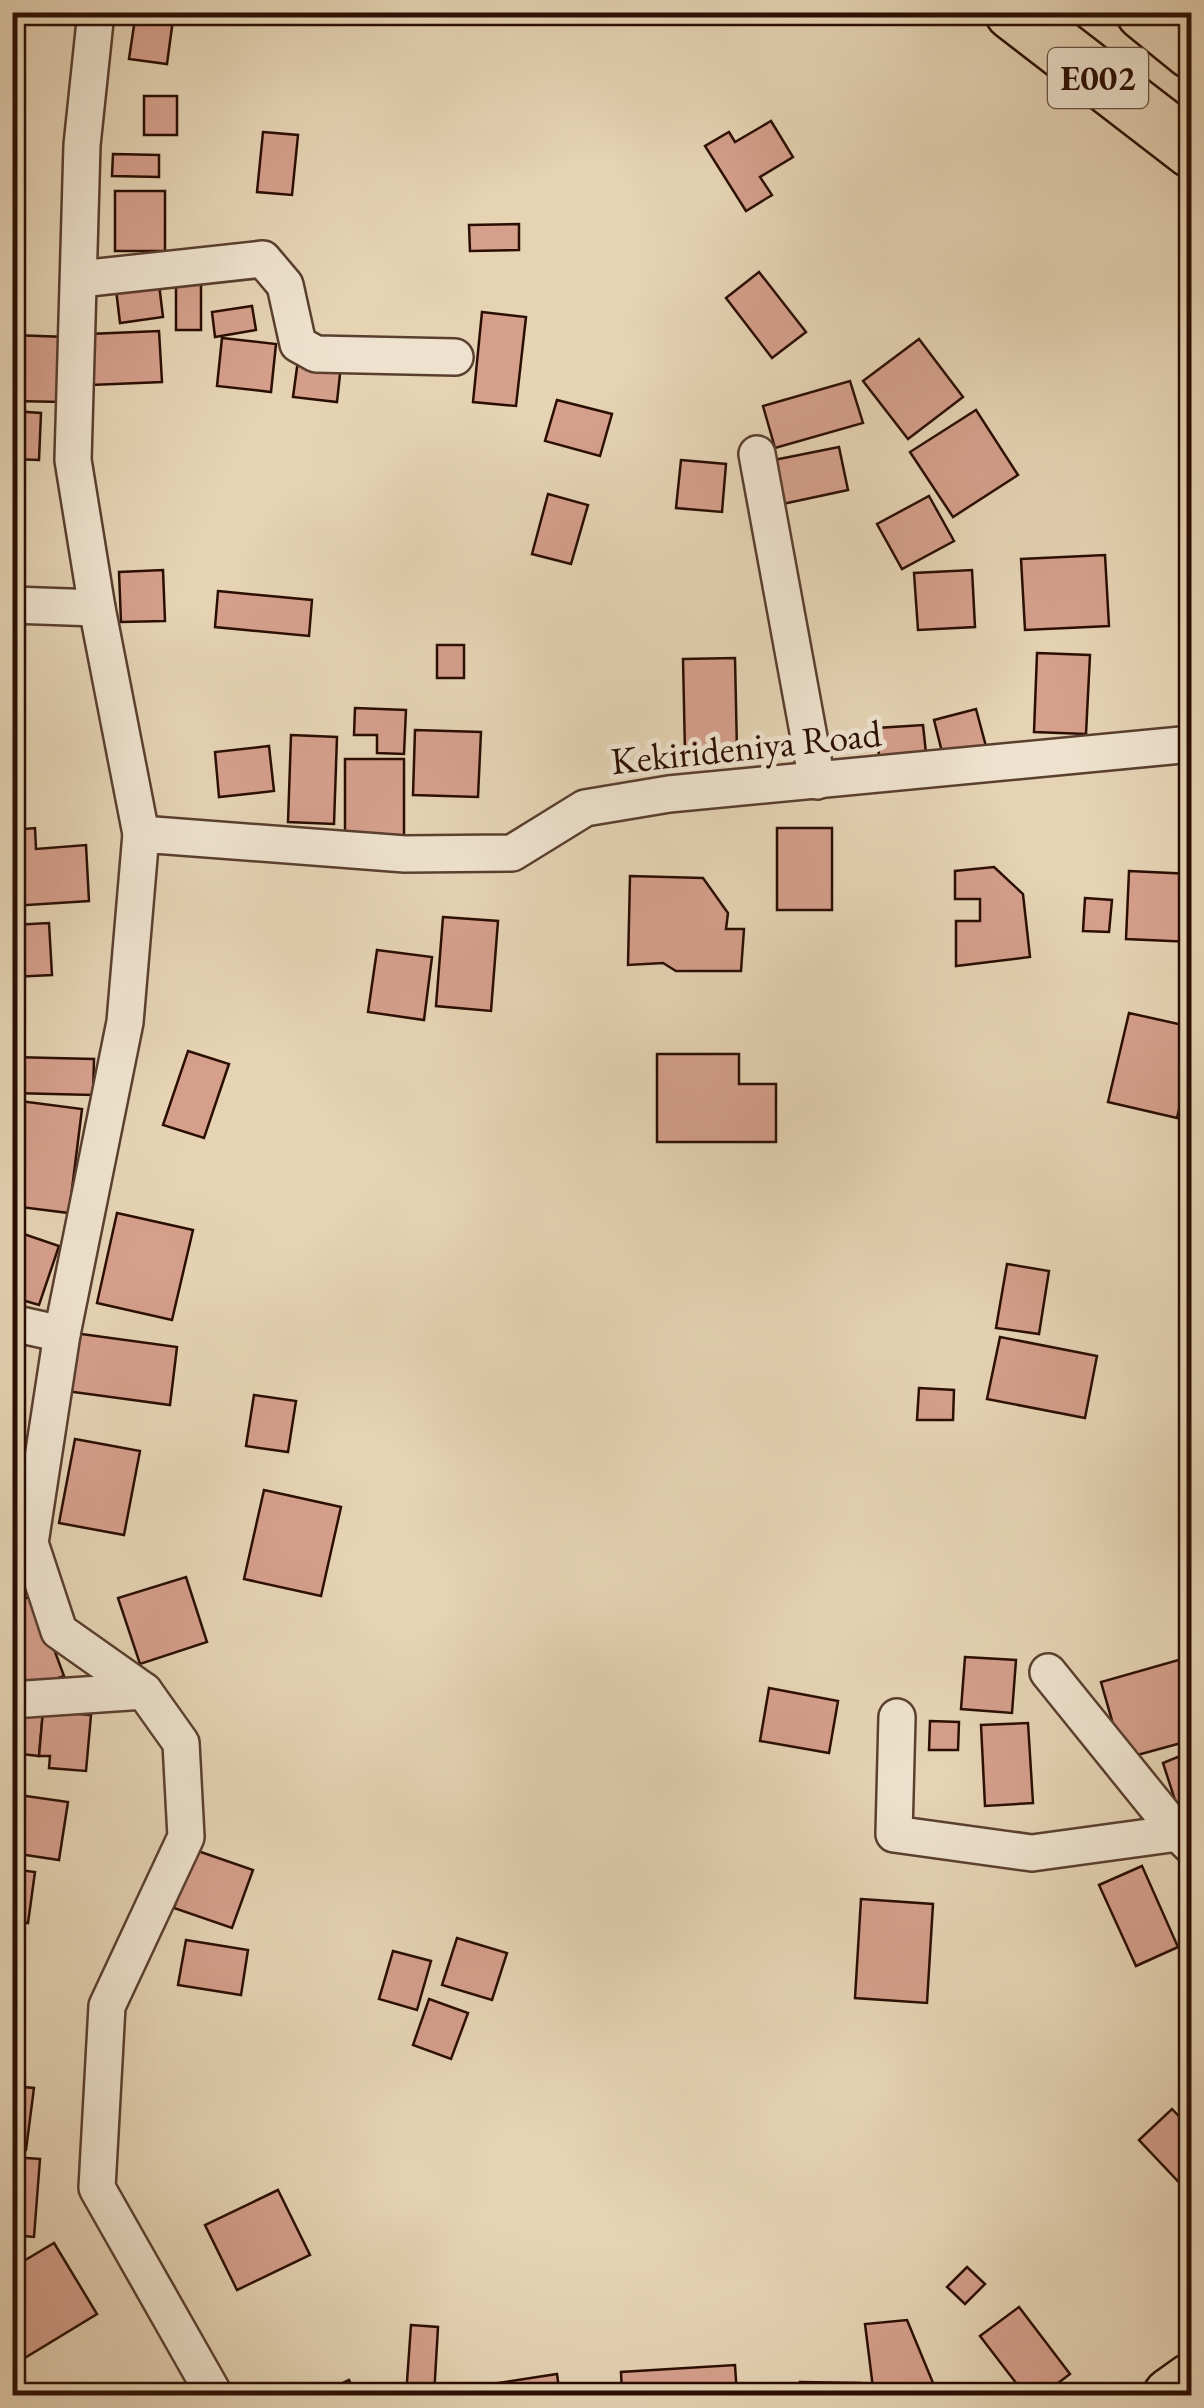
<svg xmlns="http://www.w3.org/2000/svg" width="1204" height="2408" viewBox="0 0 1204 2408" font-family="'EB Garamond',serif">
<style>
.building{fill:#d59f8c;stroke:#2b0e03;stroke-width:2.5}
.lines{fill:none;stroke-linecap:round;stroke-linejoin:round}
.minor-casing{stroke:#5a3f2f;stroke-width:40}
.primary-casing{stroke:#2b0e03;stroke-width:60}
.motorway-casing{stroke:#2b0e03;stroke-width:60}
.minor{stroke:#eee2ce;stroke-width:35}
.primary{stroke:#e5d3b4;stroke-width:55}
.motorway{stroke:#e5d3b4;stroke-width:55}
.labels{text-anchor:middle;stroke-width:10;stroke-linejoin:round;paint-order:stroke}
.shield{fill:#eee2ce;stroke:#664e40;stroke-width:2.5}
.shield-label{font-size:35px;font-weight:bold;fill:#2b0e03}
.street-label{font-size:38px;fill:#2b0e03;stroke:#eee2ce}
</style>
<rect width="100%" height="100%" fill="#e5d3b4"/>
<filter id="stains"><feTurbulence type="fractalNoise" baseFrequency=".002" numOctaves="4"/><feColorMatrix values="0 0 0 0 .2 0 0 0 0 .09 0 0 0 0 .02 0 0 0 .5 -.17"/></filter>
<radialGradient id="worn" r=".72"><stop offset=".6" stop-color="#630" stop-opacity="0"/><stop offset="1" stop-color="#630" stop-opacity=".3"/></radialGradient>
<g class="building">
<polygon points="136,12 174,12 167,64 129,59"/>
<rect x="144" y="96" width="33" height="39"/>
<polygon points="771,121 793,157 760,177 772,195 746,211 705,146 729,132 735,142"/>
<polygon points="263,132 298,135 292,195 257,192"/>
<polygon points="113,154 159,155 159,177 112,176"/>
<rect x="115" y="191" width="50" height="60"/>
<polygon points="519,224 519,250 470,251 469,225"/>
<rect x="176" y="271" width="25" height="59"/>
<polygon points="759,272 806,332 772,358 726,298"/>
<polygon points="158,276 163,317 120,323 115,281"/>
<polygon points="252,306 256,330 215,337 212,312"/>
<polygon points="482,312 526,317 516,406 473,402"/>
<polygon points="159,331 162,382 91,385 89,334"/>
<polygon points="12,335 67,337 65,402 12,401"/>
<polygon points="222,338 276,344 271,392 217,386"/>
<polygon points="919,339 963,397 908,439 863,381"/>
<polygon points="298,360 341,365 337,402 293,397"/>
<polygon points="850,381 863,423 775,448 763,406"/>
<polygon points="557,400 612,414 600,456 545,441"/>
<polygon points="976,410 1018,475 953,517 910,452"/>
<polygon points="12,411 41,413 39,460 12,459"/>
<polygon points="839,447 848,490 778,505 769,461"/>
<polygon points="681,460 726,464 722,512 676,508"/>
<polygon points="12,464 22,464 24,536 12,536"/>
<polygon points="548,494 588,505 571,564 532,554"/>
<polygon points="929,496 954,541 902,569 877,524"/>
<polygon points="1105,555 1109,626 1025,630 1021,559"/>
<polygon points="163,570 165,621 121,622 119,572"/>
<polygon points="972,570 975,627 918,630 914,573"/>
<polygon points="218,591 312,600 309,636 215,627"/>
<rect x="437" y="645" width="27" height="33"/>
<polygon points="1037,653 1090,655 1086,734 1034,732"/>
<polygon points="735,658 737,752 685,753 683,659"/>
<polygon points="355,708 406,710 404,754 377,753 377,735 354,735"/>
<polygon points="976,709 987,750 944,760 934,720"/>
<polygon points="923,725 926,753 879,757 877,728"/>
<polygon points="415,730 481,732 478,797 413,795"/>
<polygon points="291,735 337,737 334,824 288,822"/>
<polygon points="269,746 274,791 219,797 215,752"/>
<rect x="345" y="759" width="59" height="80"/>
<polygon points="35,828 36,849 86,845 89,901 12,906 12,830"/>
<rect x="777" y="828" width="55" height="82"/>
<polygon points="994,867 1023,894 1030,957 956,966 956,921 980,921 980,899 955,899 955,871"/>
<polygon points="1129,871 1192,874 1192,942 1126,939"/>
<polygon points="630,876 703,878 728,913 726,929 744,929 741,971 676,971 663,963 628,965"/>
<polygon points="1085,898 1112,900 1109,932 1083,931"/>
<polygon points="443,917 498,921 491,1011 436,1006"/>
<polygon points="49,923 52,975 12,977 12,925"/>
<polygon points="377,950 432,957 424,1020 368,1012"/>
<polygon points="1129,1013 1192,1027 1192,1055 1177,1118 1108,1102"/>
<polygon points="188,1051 229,1064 204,1138 163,1125"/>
<polygon points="657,1054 739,1054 739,1084 776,1084 776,1142 657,1142"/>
<polygon points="12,1057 94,1059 93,1095 12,1093"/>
<polygon points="12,1100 82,1109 69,1213 12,1206"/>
<polygon points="117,1213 193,1230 172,1320 97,1303"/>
<polygon points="12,1230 59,1246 39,1305 12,1297"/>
<polygon points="1007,1264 1049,1271 1039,1334 996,1328"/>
<polygon points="74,1333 177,1347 170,1405 66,1391"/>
<polygon points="1000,1337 1097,1356 1085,1418 987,1399"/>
<polygon points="919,1388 954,1390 953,1420 917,1420"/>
<polygon points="254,1395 296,1401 288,1452 246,1446"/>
<polygon points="75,1439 140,1451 124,1535 59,1523"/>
<polygon points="264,1490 341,1507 321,1596 244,1579"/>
<polygon points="186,1577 207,1642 140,1664 118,1598"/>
<polygon points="34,1595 64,1676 13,1694 12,1603"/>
<polygon points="965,1657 1016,1660 1012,1713 961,1709"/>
<polygon points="1189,1657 1192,1666 1192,1740 1123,1759 1101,1682"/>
<polygon points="769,1688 838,1701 829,1753 760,1741"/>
<polygon points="12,1707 43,1711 39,1756 12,1753"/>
<polygon points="43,1711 91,1715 86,1771 49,1768 50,1756 39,1756"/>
<polygon points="930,1721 959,1722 958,1750 929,1750"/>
<polygon points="1028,1723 1033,1803 985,1806 981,1725"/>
<polygon points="1192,1751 1192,1822 1183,1825 1163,1763"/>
<polygon points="12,1794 68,1802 59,1860 12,1853"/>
<polygon points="195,1850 253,1870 232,1928 174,1908"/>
<polygon points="1142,1866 1178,1947 1136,1966 1099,1885"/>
<polygon points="12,1869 35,1872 28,1923 12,1921"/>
<polygon points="861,1899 933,1904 927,2003 855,1998"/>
<polygon points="457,1938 507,1953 492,2000 442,1985"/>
<polygon points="186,1940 248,1950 241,1995 178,1985"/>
<polygon points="393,1951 431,1961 417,2010 379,1999"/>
<polygon points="429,1999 468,2013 451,2059 413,2045"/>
<polygon points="12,2086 34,2088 26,2150 12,2149"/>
<polygon points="1172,2109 1192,2130 1192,2196 1139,2140"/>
<polygon points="12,2157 40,2159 34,2237 12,2235"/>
<polygon points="278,2190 310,2255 237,2290 205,2225"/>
<polygon points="54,2243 97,2314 23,2359 12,2341 12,2268"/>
<polygon points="967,2267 985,2284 965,2304 947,2287"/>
<polygon points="1019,2307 1070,2374 1041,2396 1026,2396 980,2336"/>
<polygon points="907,2320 938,2395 874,2396 865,2324"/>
<polygon points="411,2325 438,2327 434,2396 406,2396"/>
<polygon points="735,2365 737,2396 622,2396 621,2372"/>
<polygon points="557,2374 560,2396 499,2396 498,2383"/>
<polygon points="349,2380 357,2396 316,2396"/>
<polygon points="800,2382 861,2383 861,2396 800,2396"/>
</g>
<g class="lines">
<defs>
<g id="minor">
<polyline points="96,12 82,145 73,460 97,608 141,834"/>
<polyline points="80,279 263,259 285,285 298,344 316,354 455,357"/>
<polyline points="757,454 817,781"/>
<polyline points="12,605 97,608"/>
<polyline points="12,1323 62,1334"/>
<polyline points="1048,1672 1178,1833 1190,1845"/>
<polyline points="12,1700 144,1691"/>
<polyline points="897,1717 894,1834 1032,1853 1178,1833"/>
<polyline points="215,2396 97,2188 107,2006 186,1837 181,1743 144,1691 59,1631 30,1543 62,1334 125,1022 141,834 405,854 512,853 585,808 669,794 1192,744"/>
</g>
<polyline id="primary" points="1171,2396 1192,2381"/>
<g id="motorway">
<polyline points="1013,12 1192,150"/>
<polyline points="1144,12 1192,51"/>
</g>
</defs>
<use href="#minor" class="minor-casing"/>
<use href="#primary" class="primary-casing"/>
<use href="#motorway" class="motorway-casing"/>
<use href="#minor" class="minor"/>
<use href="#primary" class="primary"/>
<use href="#motorway" class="motorway"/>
</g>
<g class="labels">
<rect class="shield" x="1048" y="48" width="100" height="60" rx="8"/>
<g class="shield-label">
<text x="1098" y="90">E002</text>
</g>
<g class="street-label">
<text transform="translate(746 747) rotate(-6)" y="13">Kekirideniya Road</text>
</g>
</g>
<rect width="1204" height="2408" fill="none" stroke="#e5d3b4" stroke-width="50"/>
<rect x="15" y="15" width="1174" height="2378" fill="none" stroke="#2b0e03" stroke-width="5"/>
<rect x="25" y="25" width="1154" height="2358" fill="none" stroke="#2b0e03" stroke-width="2.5"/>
<rect width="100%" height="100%" filter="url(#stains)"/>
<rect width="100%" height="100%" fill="url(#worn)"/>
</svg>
